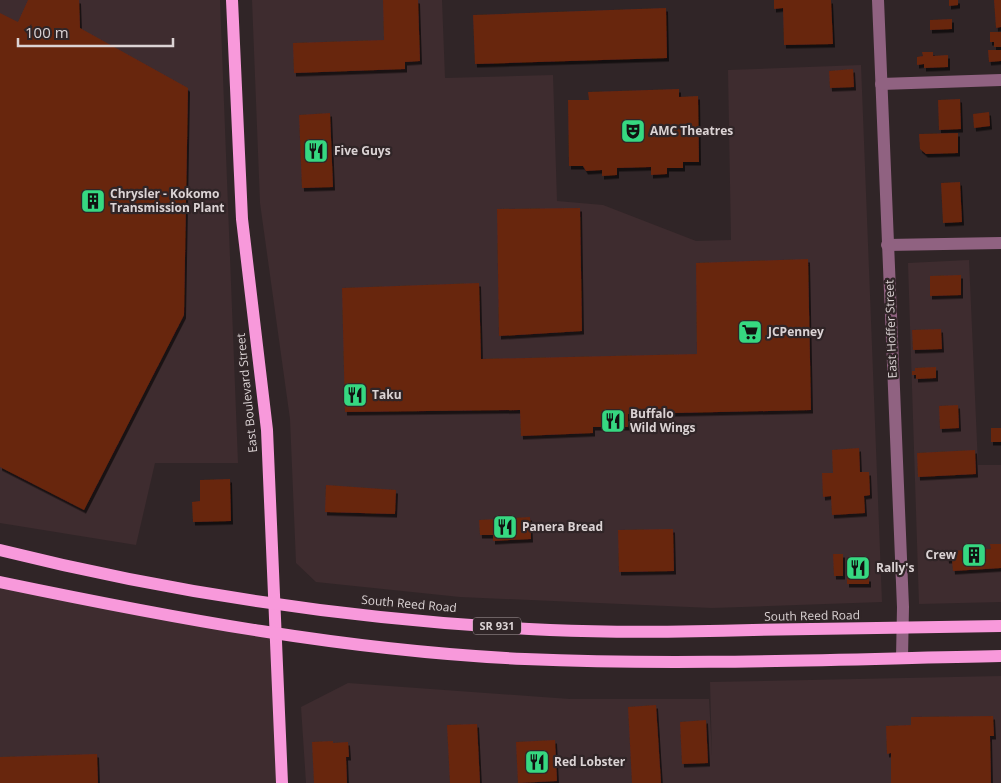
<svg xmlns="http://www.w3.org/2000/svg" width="1001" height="783" viewBox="0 0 1001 783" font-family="'Open Sans',sans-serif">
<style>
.built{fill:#3e2c2f}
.building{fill:#68250f;filter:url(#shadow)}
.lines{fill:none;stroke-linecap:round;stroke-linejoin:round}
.minor{stroke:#906281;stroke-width:12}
.major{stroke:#f899db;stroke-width:12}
.labels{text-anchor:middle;stroke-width:4.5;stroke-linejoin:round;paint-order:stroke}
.shield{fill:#302527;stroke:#a89fa0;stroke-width:1}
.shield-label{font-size:11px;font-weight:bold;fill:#dbd3d4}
.poi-label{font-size:12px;font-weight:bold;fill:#dbd3d4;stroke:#302527;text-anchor:start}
.street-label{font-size:12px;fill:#dbd3d4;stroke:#302527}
</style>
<defs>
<filter id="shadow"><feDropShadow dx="2" dy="3.5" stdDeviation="0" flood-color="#0009"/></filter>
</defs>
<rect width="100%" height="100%" fill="#302527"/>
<g class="built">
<polygon points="0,0 220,0 238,463 155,463 136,545 0,523"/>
<polygon points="252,0 442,0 445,78 553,75 557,201 603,205 696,241 731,240 728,70 861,65 882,602 712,608 460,597 316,582 296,563 290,419 260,203"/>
<polygon points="969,260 978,465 1001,465 1001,602 919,604 908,263"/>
<polygon points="0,582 276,634 283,783 0,783"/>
<polygon points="1001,676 1001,783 306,783 301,707 348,683 570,699 709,699 712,756 710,682"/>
</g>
<g class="building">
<polygon points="28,0 79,0 80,28 188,88 184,315 84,510 0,467 0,13 18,22"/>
<polygon points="383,0 418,0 420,61 405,62 405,69 294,73 293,43 384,40"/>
<polygon points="774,0 831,0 833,44 784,45 783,8 774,9"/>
<polygon points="949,0 958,0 958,5 949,6"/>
<polygon points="994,0 1001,0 1001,27 996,28"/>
<polygon points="666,8 667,58 475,64 473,15"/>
<polygon points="952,19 952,29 930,30 930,20"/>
<polygon points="990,32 1001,32 1001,47 994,47 994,42 990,42"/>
<polygon points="988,50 1001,50 1001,61 989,62"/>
<polygon points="922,52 933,52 933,56 948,55 948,67 924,68 924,64 917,65 917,57 923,56"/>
<polygon points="853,69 854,87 830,88 829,71"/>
<polygon points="679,89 679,97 698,96 699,162 683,162 683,168 667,168 667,174 651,175 651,167 617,168 617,175 602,176 602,170 586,171 583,166 569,166 568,100 589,100 588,92"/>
<polygon points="960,99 961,129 939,130 938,100"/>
<polygon points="989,112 990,126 974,128 973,114"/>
<polygon points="330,113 333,187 302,188 299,115"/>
<polygon points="958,133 958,153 926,154 920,149 919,134"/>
<polygon points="960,182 962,222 943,223 941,183"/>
<polygon points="580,208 582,331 499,336 497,209"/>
<polygon points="808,259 811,410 628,414 628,427 593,427 593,433 521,436 520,410 345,412 342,288 479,283 481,359 697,354 696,263"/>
<polygon points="961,275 961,295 930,296 930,276"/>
<polygon points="941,329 942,349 913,350 912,330"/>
<polygon points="936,367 936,378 916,379 916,375 912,375 912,371 915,371 915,368"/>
<polygon points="958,405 959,428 940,429 939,406"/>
<rect x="991" y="428" width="10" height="14"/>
<polygon points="859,448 860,472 869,472 870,495 864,496 865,513 832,515 831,496 823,497 822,473 833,473 832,450"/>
<polygon points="975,450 976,474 918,477 917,453"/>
<polygon points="230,479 231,521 193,522 192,502 200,501 200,480"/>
<polygon points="326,485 396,490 395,514 325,512"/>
<polygon points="530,517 531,539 493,541 493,535 480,535 479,520"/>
<polygon points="673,529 674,571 619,572 618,530"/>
<polygon points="990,544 1001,544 1001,568 953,571 952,560 947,560 946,551 991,549"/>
<polygon points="833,554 843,554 843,576 834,576"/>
<polygon points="854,558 861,558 861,578 869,578 869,584 847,584 847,578 854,578"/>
<polygon points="656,705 661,783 632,783 628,707"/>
<polygon points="993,716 994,736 990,736 991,783 891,783 891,753 887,754 886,726 911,725 911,717"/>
<polygon points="706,720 708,763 682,764 680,722"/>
<polygon points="477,724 480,783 450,783 447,725"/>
<polygon points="555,740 557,781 518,783 516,742"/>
<polygon points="333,741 333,743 348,742 349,757 346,757 347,783 314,783 312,742"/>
<polygon points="97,754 98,783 0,783 0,757"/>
</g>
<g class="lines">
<g class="minor">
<polyline points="878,0 903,607 902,658"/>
<polyline points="881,84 1001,80"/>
<polyline points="887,245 1001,243"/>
</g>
<g class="major">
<polyline points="232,0 242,219 267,430 282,783"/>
<path d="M0 550C180 595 365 621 550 630 618 633 686 632 753 630 836 629 918 627 1001 626"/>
<path d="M0 582C173 618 348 651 525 659 684 666 842 659 1001 656"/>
</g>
</g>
<defs>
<symbol id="theatre-square" viewBox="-11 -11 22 22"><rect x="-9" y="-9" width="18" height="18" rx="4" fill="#36d881" stroke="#302527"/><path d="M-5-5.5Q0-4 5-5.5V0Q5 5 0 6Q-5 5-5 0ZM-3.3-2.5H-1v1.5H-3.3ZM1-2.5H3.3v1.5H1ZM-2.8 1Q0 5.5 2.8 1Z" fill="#111"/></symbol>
<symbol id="restaurant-square" viewBox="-11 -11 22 22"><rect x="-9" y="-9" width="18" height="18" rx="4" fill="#36d881" stroke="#302527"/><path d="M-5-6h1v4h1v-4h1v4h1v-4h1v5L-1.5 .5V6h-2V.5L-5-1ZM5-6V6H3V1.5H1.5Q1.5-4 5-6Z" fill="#111"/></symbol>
<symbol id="building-square" viewBox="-11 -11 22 22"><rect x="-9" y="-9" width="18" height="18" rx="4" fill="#36d881" stroke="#302527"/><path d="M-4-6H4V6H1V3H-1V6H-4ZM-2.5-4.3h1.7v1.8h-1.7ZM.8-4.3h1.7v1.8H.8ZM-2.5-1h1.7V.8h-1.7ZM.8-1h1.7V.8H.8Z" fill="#111"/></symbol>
<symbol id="supermarket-square" viewBox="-11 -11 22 22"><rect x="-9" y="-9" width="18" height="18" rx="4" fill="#36d881" stroke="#302527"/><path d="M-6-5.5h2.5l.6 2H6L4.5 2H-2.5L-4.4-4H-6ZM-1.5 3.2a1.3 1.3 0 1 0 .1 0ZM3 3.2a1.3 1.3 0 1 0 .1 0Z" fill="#111"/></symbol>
</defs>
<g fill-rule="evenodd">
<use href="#theatre-square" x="619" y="117" width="28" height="28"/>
<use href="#restaurant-square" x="302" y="137" width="28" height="28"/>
<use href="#building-square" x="79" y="187" width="28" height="28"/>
<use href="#supermarket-square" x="736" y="318" width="28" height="28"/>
<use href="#restaurant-square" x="341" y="381" width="28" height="28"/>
<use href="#restaurant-square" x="599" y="407" width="28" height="28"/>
<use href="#restaurant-square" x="491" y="513" width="28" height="28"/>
<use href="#building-square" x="960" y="541" width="28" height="28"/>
<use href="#restaurant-square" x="844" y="554" width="28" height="28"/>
<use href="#restaurant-square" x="523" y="748" width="28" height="28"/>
</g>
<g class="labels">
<rect class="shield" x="473" y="617.5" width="48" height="17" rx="4"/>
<g class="shield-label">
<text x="497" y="630">SR 931</text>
</g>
<g class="poi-label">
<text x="650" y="135">AMC Theatres</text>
<text x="334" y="155">Five Guys</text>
<text x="110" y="198">Chrysler - Kokomo<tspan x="110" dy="14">Transmission Plant</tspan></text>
<text x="768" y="336">JCPenney</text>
<text x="372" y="399">Taku</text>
<text x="630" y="418">Buffalo<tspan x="630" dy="14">Wild Wings</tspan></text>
<text x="522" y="531">Panera Bread</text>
<text x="956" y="559" text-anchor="end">Crew</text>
<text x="876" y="572">Rally's</text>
<text x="554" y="766">Red Lobster</text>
</g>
<g class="street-label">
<text transform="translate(891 329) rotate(-92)" y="4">East Hoffer Street</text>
<text transform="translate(247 393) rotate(-96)" y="4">East Boulevard Street</text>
<text transform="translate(409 604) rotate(5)" y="4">South Reed Road</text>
<text transform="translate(812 616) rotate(-1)" y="4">South Reed Road</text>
</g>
</g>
<path d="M18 38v8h155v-8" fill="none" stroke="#dbd3d4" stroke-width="2.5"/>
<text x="25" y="38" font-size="15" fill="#dbd3d4" stroke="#302527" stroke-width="4" paint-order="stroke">100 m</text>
</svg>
